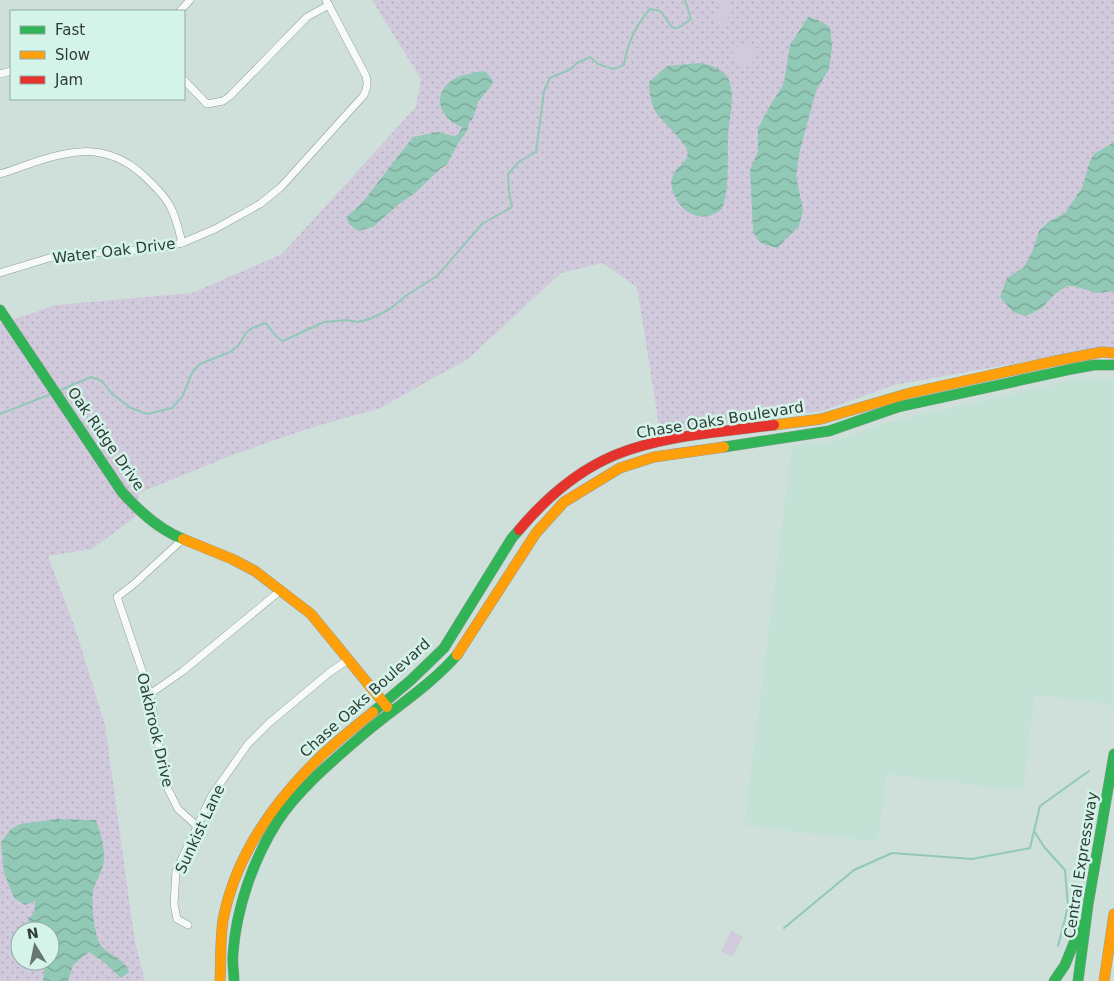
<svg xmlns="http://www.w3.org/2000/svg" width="1114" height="981" viewBox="0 0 1114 981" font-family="'DejaVu Sans',sans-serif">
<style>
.built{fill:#c4e1d6}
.grass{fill:url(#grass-dots);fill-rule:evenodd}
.pitch{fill:#d0cadc}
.water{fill:url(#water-waves)}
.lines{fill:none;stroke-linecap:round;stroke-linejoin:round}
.stream{stroke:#92c9b6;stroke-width:2}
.street-casing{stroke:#8f9c97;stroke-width:8}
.fast-casing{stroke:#8f9c97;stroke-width:11}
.slow-casing{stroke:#8f9c97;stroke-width:11}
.jam-casing{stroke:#8f9c97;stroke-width:11}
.street{stroke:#f8faf9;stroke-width:7}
.fast{stroke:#30b455;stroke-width:10}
.slow{stroke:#ff9f0a;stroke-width:10}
.jam{stroke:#e5322d;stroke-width:10}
.labels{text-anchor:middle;stroke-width:5;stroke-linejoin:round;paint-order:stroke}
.street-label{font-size:15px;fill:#303c37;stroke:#d5f4e9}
</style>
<defs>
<pattern id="grass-dots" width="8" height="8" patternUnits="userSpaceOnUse" patternTransform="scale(1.25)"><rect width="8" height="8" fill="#d0cadc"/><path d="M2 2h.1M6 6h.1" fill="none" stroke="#b3aebd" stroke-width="1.8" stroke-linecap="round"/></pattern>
<pattern id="water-waves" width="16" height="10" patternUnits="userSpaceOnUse" patternTransform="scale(1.25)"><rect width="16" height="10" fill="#92c9b6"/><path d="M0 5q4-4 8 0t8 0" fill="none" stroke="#78a495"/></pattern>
</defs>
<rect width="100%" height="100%" fill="#cfe0da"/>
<polygon class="built" points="1114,379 1113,705 1035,695 1023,791 887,774 878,842 744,825 792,446 834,441 885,423 1074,380"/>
<path class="grass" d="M372 0H1114V349L1102 348 894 385 822 411 660 432 637 287 602 263 561 273 468 359 380 408 307 429 230 456 139 493 135 517 92 549 48 556 76 631 105 725 135 942 145 981H0V324L56 305 192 293 282 254 416 107 421 79ZM20 931H50V961H20Z"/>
<g class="pitch">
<polygon points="722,0 730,0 732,11 726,22 716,25 714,23 714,17 720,8"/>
<path d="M751 46 754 47C757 54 755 58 751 65L745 66 734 58 732 50 737 47Z"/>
<polygon points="731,931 743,937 732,957 721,951"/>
</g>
<g class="water">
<path d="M808 17 818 20 830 27 832 47 829 69 816 91 800 150 796 176 803 210 799 226 777 248C764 245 757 244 753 230L750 170 758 151V128L767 111 784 83 790 45Z"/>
<path d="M700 63C711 65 724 69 729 80 736 101 728 120 728 141 727 165 730 186 722 209 713 215 708 218 697 216 689 214 681 208 677 200 659 167 692 167 687 150 685 145 681 141 678 137 659 115 650 114 649 82L667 66Z"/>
<path d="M482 71 486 72 493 81 491 86 478 102 473 119 469 122 467 131 457 145 447 165 441 168 415 193 399 204 373 227 358 231 349 224 346 217 356 209 365 199 413 137 438 132 454 136 458 135 462 127C436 117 431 89 458 77 465 74 474 73 482 71Z"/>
<polygon points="1114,142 1114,291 1097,293 1074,286 1067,286 1055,294 1042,308 1026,316 1013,312 1000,297 1007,278 1024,267 1032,252 1039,231 1048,222 1065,213 1082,188 1090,161 1094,154"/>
<path d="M57 819 96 820C101 835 106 849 103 865 101 874 95 882 93 891 91 903 94 925 97 937 101 955 124 955 129 972L121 978 104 962 89 952 73 965 68 981H43L45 961H50V931H30L28 919 34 913 35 901 25 905 14 898 4 873 1 842 11 829 20 824Z"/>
</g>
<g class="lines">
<g class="stream">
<path d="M58 391 91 377 102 381 112 394 131 408 147 414 172 408 182 397 193 371 200 364 230 352 238 346 246 333 252 328 266 323 276 336 283 341 324 322 346 320 358 322 370 319 390 309 407 295 437 276 482 224 512 207 509 192 508 174 520 161 536 152 544 91 550 78 571 69 577 63 590 57 598 64 613 69 624 65C627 44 635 26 650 9L660 11C674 26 669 37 691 19L685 0"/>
<polyline points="0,414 51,394"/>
<polyline points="1034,831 1045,848 1065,870 1068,907 1058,946"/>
<polyline points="784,928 854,870 892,853 972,859 1030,848 1040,806 1089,771"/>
</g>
<defs>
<g id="street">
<polyline points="180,11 190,0"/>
<polyline points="0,74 11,71"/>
<polyline points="184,80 207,104 223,101 230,96 307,17 329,5"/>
<path d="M0 174C53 157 96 133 143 175 170 200 174 208 182 243"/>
<path d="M0 273 49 258 88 253 155 249 182 243 215 229 260 204 281 187 364 95C367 88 368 84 366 76L326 0"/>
<polyline points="183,539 134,584 117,597 150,694 165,783 178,809 197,826"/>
<polyline points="150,694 183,671 281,590"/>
<polyline points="188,925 177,919 174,904 176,871 212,795 248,744 269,723 330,672 348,660"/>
</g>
<g id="fast">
<path d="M0 310 122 492C139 511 158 529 183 539"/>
<polyline points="724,447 829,431 898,407 1072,369 1094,365 1114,365"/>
<polyline points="373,712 411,680 444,648 512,538 519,530"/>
<path d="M234 981C234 972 232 963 233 954 236 909 253 860 277 822 298 790 330 763 359 738 391 710 429 687 457 655"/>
<polyline points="1054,981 1065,965 1081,925"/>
<polyline points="1078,981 1088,905 1114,754"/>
</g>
<g id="slow">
<polyline points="774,425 821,419 910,393 1055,361 1102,352 1114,353"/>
<polyline points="183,539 232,559 255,571 311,614 387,707"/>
<polyline points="457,655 536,533 564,502 620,468 654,457 724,447"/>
<path d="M220 981C221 961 220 940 223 920 235 857 273 803 318 759 335 742 355 727 373 712"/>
<polyline points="1104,981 1114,914"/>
</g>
<path id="jam" d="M519 530C545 499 577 471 615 455 664 435 722 432 774 425"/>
</defs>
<use href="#street" class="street-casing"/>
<use href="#fast" class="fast-casing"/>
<use href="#slow" class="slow-casing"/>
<use href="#jam" class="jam-casing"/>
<use href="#street" class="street"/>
<use href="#fast" class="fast"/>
<use href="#slow" class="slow"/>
<use href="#jam" class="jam"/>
</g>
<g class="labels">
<g class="street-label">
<text transform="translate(114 251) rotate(-7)" y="5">Water Oak Drive</text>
<text transform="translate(720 420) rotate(-9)" y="5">Chase Oaks Boulevard</text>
<text transform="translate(106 439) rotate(55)" y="5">Oak Ridge Drive</text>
<text transform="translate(365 698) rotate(-42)" y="5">Chase Oaks Boulevard</text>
<text transform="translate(155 730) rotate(77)" y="5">Oakbrook Drive</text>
<text transform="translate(200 829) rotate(-65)" y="5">Sunkist Lane</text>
<text transform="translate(1081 865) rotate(-81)" y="5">Central Expressway</text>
</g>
</g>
<rect x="10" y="10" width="175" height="90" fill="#d5f4e9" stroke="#93aaa2"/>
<rect x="20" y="26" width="25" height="8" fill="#30b455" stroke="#93aaa2"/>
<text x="55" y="35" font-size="15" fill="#303c37">Fast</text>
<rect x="20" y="51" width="25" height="8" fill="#ff9f0a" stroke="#93aaa2"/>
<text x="55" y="60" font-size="15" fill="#303c37">Slow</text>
<rect x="20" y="76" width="25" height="8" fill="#e5322d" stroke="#93aaa2"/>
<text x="55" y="85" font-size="15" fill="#303c37">Jam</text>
<g transform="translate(35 946) rotate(350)"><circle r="24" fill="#d5f4e9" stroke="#93aaa2"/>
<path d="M0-4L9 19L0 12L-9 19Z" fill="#687570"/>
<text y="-8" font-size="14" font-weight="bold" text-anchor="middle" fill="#303c37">N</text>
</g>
</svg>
